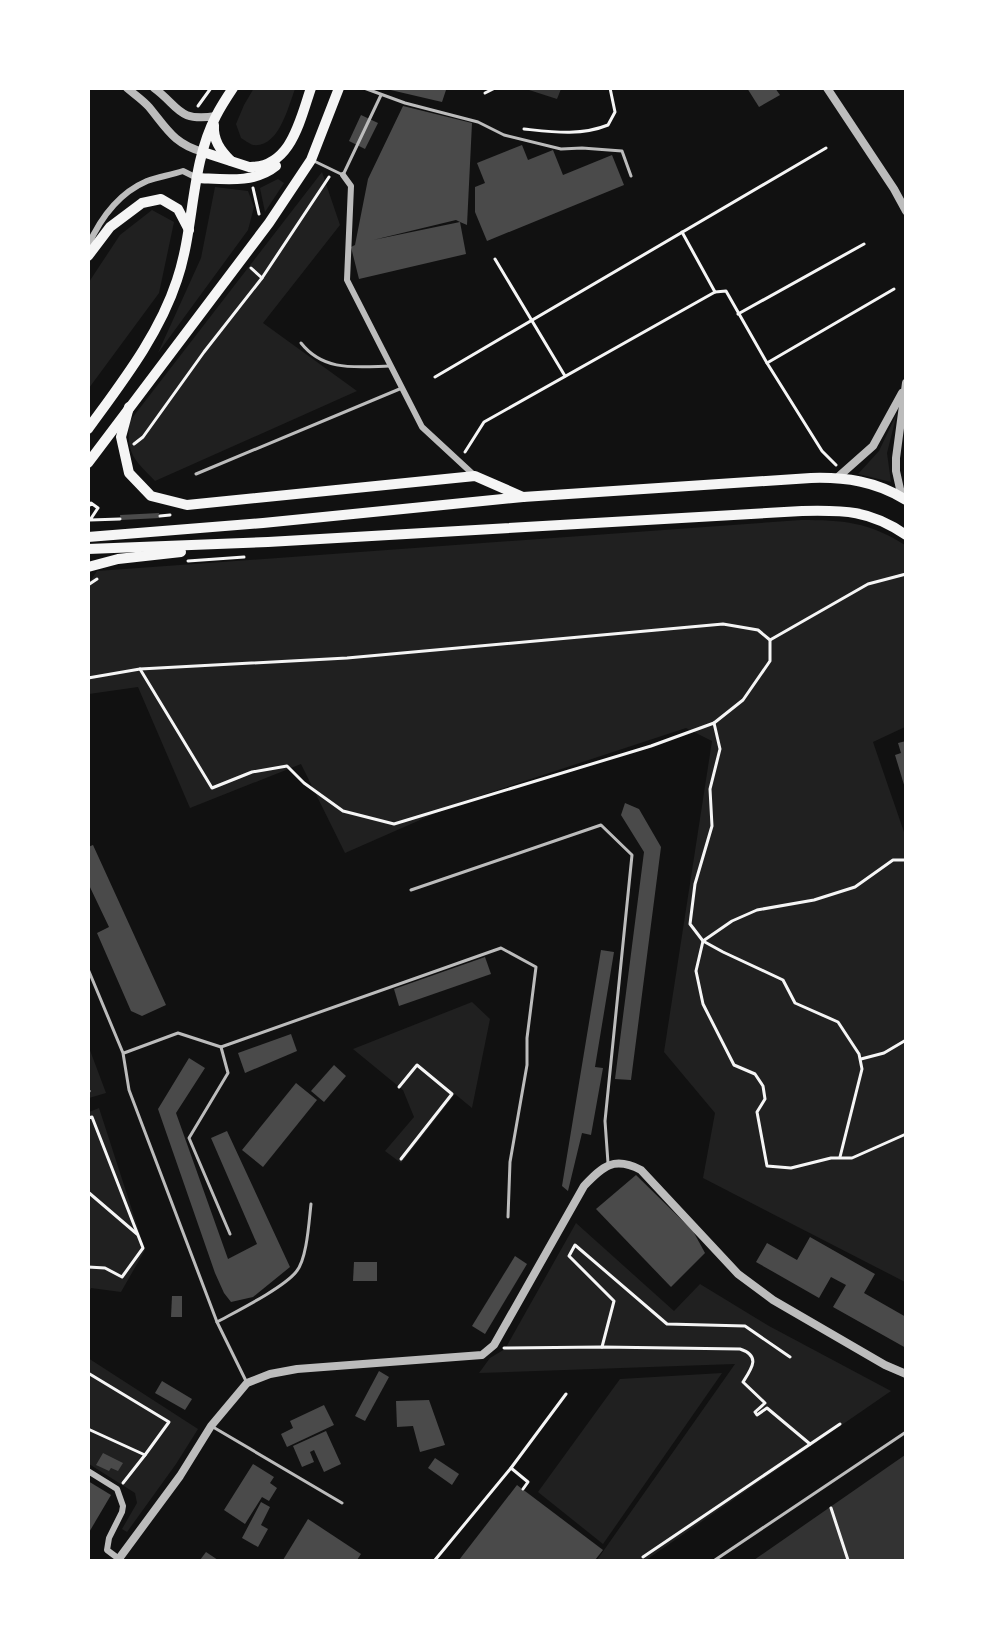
<svg xmlns="http://www.w3.org/2000/svg" width="994" height="1649" viewBox="0 0 994 1649" font-family="Bitter,serif">
<style>
.green{fill:#202020}
.water{fill:#333}
.building{fill:#4a4a4a}
.lines{fill:none;stroke-linecap:round;stroke-linejoin:round}
.path{stroke:#f5f5f5;stroke-width:3}
.service{stroke:#bcbcbc;stroke-width:3}
.minor{stroke:#bcbcbc;stroke-width:6}
.tertiary{stroke:#bcbcbc;stroke-width:8}
.trunk{stroke:#f5f5f5;stroke-width:10}
</style>
<rect width="100%" height="100%" fill="#111"/>
<g class="green">
<path d="M254 88 295 89C288 107 279 148 253 145 250 144 244 140 241 138L236 124 244 105Z"/>
<path d="M322 172 340 225 263 323 357 391 155 481C133 458 127 455 129 422Z"/>
<polygon points="278,179 284,183 265,212 260,188"/>
<polygon points="215,187 248,191 254,207 248,230 158,353 201,258"/>
<polygon points="152,210 174,222 159,293 89,388 89,282 120,235"/>
<polygon points="897,413 887,453 891,482 858,474 879,451"/>
<path d="M801 520C843 520 869 522 905 545V727L873 742 905 835V1282L703 1178 715 1113 664 1052 712 741 686 728 461 802 345 853 301 764 190 808 138 687 89 694V583L97 571Z"/>
<polygon points="472,1002 490,1019 472,1108 455,1094 401,1163 385,1151 414,1117 403,1090 353,1049"/>
<polygon points="88,1045 106,1093 89,1098 88,1098"/>
<polygon points="99,1108 145,1250 121,1292 91,1288 89,1292 89,1112"/>
<polygon points="576,1223 674,1311 700,1284 769,1326 891,1391 646,1560 597,1560 735,1364 479,1373 490,1358 505,1349"/>
<polygon points="88,1358 198,1429 176,1464 127,1532 122,1529 137,1503 135,1493 89,1464"/>
<polygon points="722,1373 603,1544 538,1492 620,1379"/>
</g>
<g class="water">
<polygon points="526,89 561,89 557,99"/>
<polygon points="905,1455 905,1560 754,1560"/>
</g>
<g class="building">
<polygon points="382,88 444,88 446,90 442,102"/>
<polygon points="747,88 775,88 780,95 759,107"/>
<polygon points="403,106 472,123 467,225 460,222 456,220 373,240 460,222 466,254 359,279 351,247 355,245 368,179"/>
<polygon points="361,115 378,123 365,149 349,141"/>
<polygon points="522,145 528,160 553,150 563,175 612,155 624,185 487,241 475,212 475,187 485,183 477,163"/>
<polygon points="159,513 160,518 121,520 120,515"/>
<polygon points="906,741 906,788 905,788 895,755 901,753 898,743"/>
<polygon points="625,803 639,809 661,847 631,1080 615,1079 644,852 621,815"/>
<polygon points="93,845 166,1005 142,1016 131,1011 97,933 109,927 88,883 88,847"/>
<polygon points="601,950 614,952 595,1067 603,1068 591,1135 582,1133 568,1191 562,1186"/>
<polygon points="485,957 491,974 399,1006 394,989"/>
<polygon points="291,1034 297,1051 245,1073 238,1053"/>
<polygon points="189,1058 205,1068 176,1113 228,1259 257,1244 211,1138 227,1131 290,1267 253,1297 231,1302 224,1293 215,1273 158,1109"/>
<polygon points="334,1065 346,1076 324,1102 311,1091"/>
<polygon points="296,1083 317,1100 263,1167 242,1150"/>
<polygon points="636,1175 693,1231 705,1253 671,1287 596,1209"/>
<polygon points="810,1237 875,1274 864,1293 906,1317 906,1348 833,1307 846,1285 831,1277 819,1298 756,1262 767,1243 797,1260"/>
<polygon points="515,1256 527,1264 485,1334 472,1326"/>
<polygon points="354,1262 377,1262 377,1281 353,1281"/>
<polygon points="172,1296 182,1296 182,1317 171,1317"/>
<polygon points="379,1371 389,1377 365,1421 355,1416"/>
<polygon points="162,1381 192,1399 185,1410 155,1393"/>
<polygon points="429,1400 445,1445 420,1452 413,1426 397,1427 396,1401"/>
<polygon points="324,1405 334,1425 287,1447 281,1434 293,1428 290,1421"/>
<polygon points="326,1431 341,1464 324,1472 314,1450 310,1452 314,1462 302,1467 293,1446"/>
<polygon points="103,1453 123,1463 118,1471 111,1468 109,1471 96,1465"/>
<polygon points="435,1458 459,1474 452,1485 428,1468"/>
<polygon points="253,1464 274,1477 270,1483 277,1488 269,1501 262,1497 245,1524 224,1510"/>
<polygon points="88,1481 111,1495 88,1534"/>
<polygon points="517,1485 603,1550 595,1560 459,1560"/>
<polygon points="261,1502 270,1507 261,1525 268,1529 258,1547 242,1538"/>
<polygon points="308,1519 361,1554 357,1560 283,1560"/>
<polygon points="206,1552 218,1560 200,1560"/>
</g>
<g class="lines">
<g class="path">
<polyline points="485,93 495,88"/>
<polyline points="198,106 211,88"/>
<path d="M524 129C553 132 581 136 608 125L615 112 610 88"/>
<polyline points="253,188 259,214"/>
<polyline points="682,232 715,292 726,291 767,363 822,451 836,465"/>
<polyline points="495,259 565,376"/>
<polyline points="262,278 329,177"/>
<polyline points="738,314 864,244"/>
<polyline points="767,363 894,289"/>
<polyline points="435,377 826,148"/>
<polyline points="134,444 143,437 204,352 262,278 251,268"/>
<polyline points="465,452 484,422 715,292"/>
<polyline points="88,507 91,503 98,508 90,520 120,519"/>
<polyline points="160,516 170,515"/>
<polyline points="188,561 244,557"/>
<polyline points="88,585 97,579"/>
<polyline points="770,640 868,584 906,574"/>
<polyline points="140,669 347,658 723,624 758,630 770,640 770,661 743,700 714,723"/>
<polyline points="88,678 140,669 212,788 252,772 287,766 304,783 343,811 394,824 651,746 714,723 720,749 710,789 712,826 695,884 690,924 703,941 696,971 703,1004 734,1065 755,1074 763,1086 765,1099 757,1112 767,1166 791,1168 831,1158 852,1158 906,1134"/>
<polyline points="861,1059 884,1053 906,1040"/>
<polyline points="399,1087 417,1065 452,1094 401,1159"/>
<polyline points="88,1091 89,1091"/>
<polyline points="88,1118 92,1117 143,1248 122,1277 105,1268 88,1267"/>
<polyline points="840,1157 862,1069 859,1054 838,1022 795,1003 783,980 723,952 703,941 732,921 757,910 814,900 855,887 893,860 906,860"/>
<polyline points="88,1192 137,1234"/>
<polyline points="602,1347 614,1301 569,1256 575,1245 667,1324 745,1326 790,1357"/>
<path d="M504 1348 602 1347 740 1349C761 1356 752 1368 743 1382L765 1403 755 1412 757 1415 767 1408 810 1444"/>
<polyline points="88,1373 169,1422 145,1455"/>
<polyline points="88,1429 145,1455 123,1483"/>
<polyline points="511,1468 528,1482 523,1489"/>
<polyline points="831,1508 848,1560"/>
<polyline points="643,1557 840,1424"/>
<polyline points="435,1560 511,1468 566,1394"/>
</g>
<g class="service">
<polyline points="364,88 405,103 478,122 504,135 561,149 582,148 622,151 631,176"/>
<polyline points="314,161 343,175 381,95"/>
<path d="M301 343C324 372 356 367 389 366"/>
<polyline points="196,474 402,388"/>
<polyline points="411,890 601,825 632,855 605,1121 608,1163"/>
<polyline points="88,969 123,1053 129,1090 217,1322 246,1381"/>
<polyline points="221,1047 501,948 536,967 527,1038 527,1065 510,1162 508,1217"/>
<polyline points="124,1053 178,1033 221,1047 228,1073 189,1138 230,1234"/>
<path d="M217 1322C237 1311 283 1288 296 1272 307 1260 309 1221 311 1204"/>
<polyline points="213,1427 342,1503"/>
<polyline points="715,1560 906,1432"/>
</g>
<g class="minor">
<polyline points="343,175 351,186 347,280 422,427 475,476"/>
<path d="M88 246C100 219 119 193 147 181 158 177 171 175 183 171L197 178"/>
<polyline points="88,1471 117,1489 123,1506 122,1512 109,1538 107,1550 119,1559"/>
</g>
<g class="tertiary">
<path d="M127 88C134 94 143 100 149 107 167 129 174 144 203 152"/>
<path d="M154 88C180 107 177 122 216 116"/>
<polyline points="827,88 894,189 906,211"/>
<polyline points="838,477 873,446 902,393"/>
<polyline points="902,498 896,471 896,458 906,383"/>
<path d="M118 1560 180 1476 211 1426 247 1383 270 1374 297 1369 482 1355 494 1345 584 1186C603 1166 614 1156 641 1170L738 1274 773 1300 885 1365 906 1374"/>
</g>
<g class="trunk">
<path d="M214 125C213 140 220 150 231 161"/>
<path d="M203 152 249 167C291 168 300 120 311 88"/>
<path d="M197 178C223 179 254 184 276 166"/>
<polyline points="88,256 110,227 142,203 161,199 178,209 189,230"/>
<polyline points="129,407 121,437 129,473 151,496 187,505 475,476 523,497"/>
<path d="M88 429C122 382 159 335 177 280 195 227 190 166 216 116 221 106 227 97 233 88"/>
<polyline points="88,463 269,223 311,160 339,88"/>
<path d="M88 537 263 523 523 497 811 478C845 477 876 481 906 500"/>
<path d="M88 549 268 542 802 511C844 510 870 510 906 535"/>
<polyline points="88,567 118,559 181,552"/>
</g>
</g>
<rect width="994" height="1649" fill="none" stroke="#ffffff" stroke-width="180"/>
</svg>
